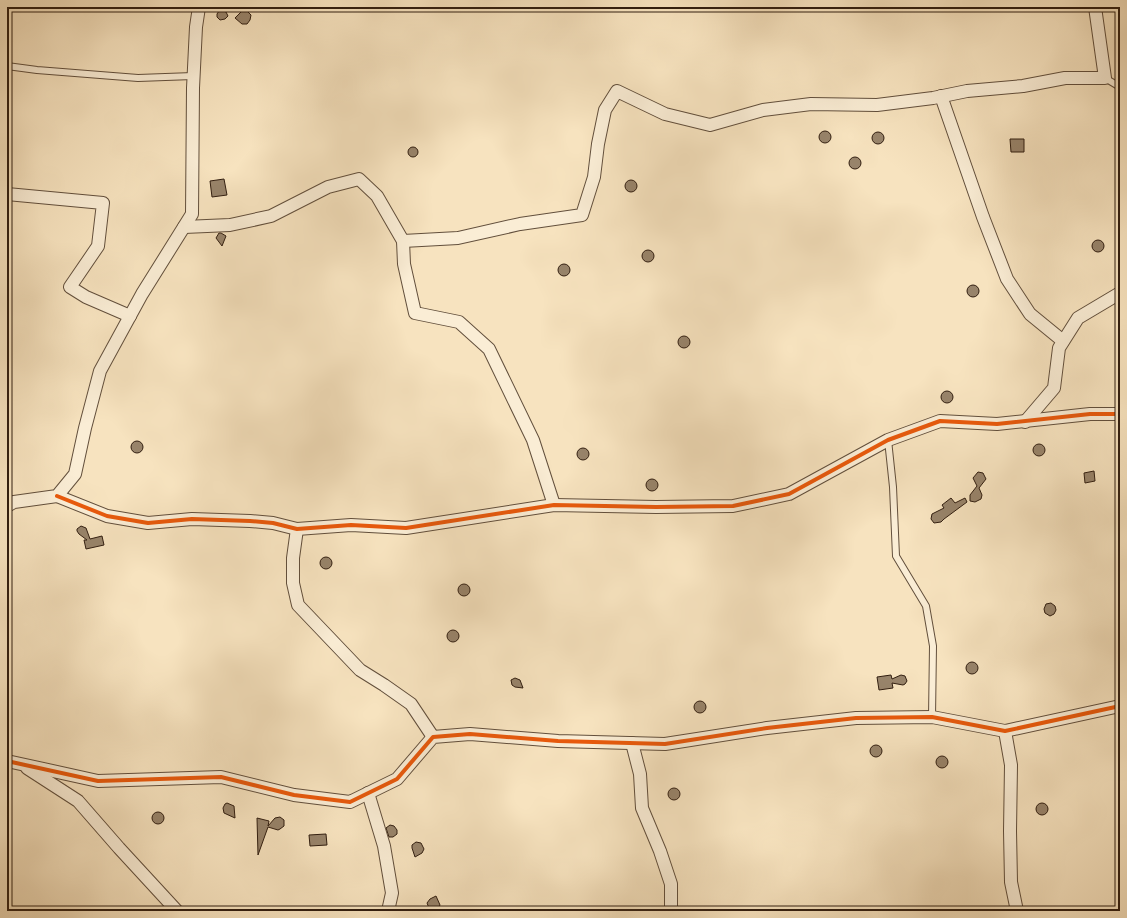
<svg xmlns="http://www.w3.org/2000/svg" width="1127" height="918" viewBox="0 0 1127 918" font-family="'IM FELL French Canon',serif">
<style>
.building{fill:#98846b;stroke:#311e10}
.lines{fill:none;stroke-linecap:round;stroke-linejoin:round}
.lane-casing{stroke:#624f3c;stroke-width:8}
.street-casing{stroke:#624f3c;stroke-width:14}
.lane{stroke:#faedd5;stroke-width:6}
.street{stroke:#faedd5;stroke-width:12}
.cycleway-casing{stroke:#faedd5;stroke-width:6}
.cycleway{stroke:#e8590c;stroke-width:4}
</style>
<rect width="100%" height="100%" fill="#f7e3bf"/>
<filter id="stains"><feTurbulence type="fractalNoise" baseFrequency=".005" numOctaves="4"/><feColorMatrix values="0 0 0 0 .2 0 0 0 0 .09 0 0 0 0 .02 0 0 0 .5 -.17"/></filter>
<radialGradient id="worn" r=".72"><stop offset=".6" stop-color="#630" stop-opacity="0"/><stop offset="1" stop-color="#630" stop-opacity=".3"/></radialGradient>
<g class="building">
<polygon points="222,10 226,12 228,16 225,19 220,20 217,17 217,14 219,11"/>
<polygon points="242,11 247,11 251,15 250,20 247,24 242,24 235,18"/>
<circle cx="825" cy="137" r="6"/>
<circle cx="878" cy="138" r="6"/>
<polygon points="1010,139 1024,139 1024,152 1011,152"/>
<circle cx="413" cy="152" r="5"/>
<circle cx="855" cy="163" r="6"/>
<polygon points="224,179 227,195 212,197 210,181"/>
<circle cx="631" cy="186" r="6"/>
<polygon points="219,233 221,233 226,236 222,246 216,238"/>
<circle cx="1098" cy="246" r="6"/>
<circle cx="648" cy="256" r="6"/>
<circle cx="564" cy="270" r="6"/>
<circle cx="973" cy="291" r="6"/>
<circle cx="684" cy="342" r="6"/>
<circle cx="947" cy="397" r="6"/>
<circle cx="137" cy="447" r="6"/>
<circle cx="1039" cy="450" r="6"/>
<circle cx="583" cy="454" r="6"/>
<polygon points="1094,471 1095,481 1085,483 1084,473"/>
<polygon points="978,472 983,473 986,479 979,488 982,495 981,499 975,502 970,501 970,495 977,486 973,478"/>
<circle cx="652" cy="485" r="6"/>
<polygon points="951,498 955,503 965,498 967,502 944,519 941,522 934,523 931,519 932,514 944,508 942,505"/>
<polygon points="81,526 86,528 90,539 102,536 104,545 86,549 84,540 87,540 79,534 77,531 77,529"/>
<circle cx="326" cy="563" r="6"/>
<circle cx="464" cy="590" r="6"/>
<polygon points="1051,603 1055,606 1056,610 1054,614 1050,616 1045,613 1044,609 1046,604"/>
<circle cx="453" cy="636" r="6"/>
<circle cx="972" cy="668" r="6"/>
<polygon points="891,675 892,679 901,675 905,676 907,681 905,684 903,685 892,683 893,688 879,690 877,677"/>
<polygon points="515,678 520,680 523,688 515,687 512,685 511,680"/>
<circle cx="700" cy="707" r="6"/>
<circle cx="876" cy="751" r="6"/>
<circle cx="942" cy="762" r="6"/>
<circle cx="674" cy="794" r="6"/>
<circle cx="1042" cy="809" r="6"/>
<polygon points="227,803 234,806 235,818 224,813 223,808 225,804"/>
<circle cx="158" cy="818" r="6"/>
<polygon points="280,817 284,820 284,826 280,829 278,830 268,827 258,855 257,818 269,821 268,826 275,818"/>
<polygon points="390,825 394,826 397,830 397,834 393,837 389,837 386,828"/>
<polygon points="326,834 327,845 310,846 309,835"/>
<polygon points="416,842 421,843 424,849 422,853 415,857 412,848 412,845"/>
<polygon points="436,896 440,905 438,909 433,910 429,908 427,903 430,899"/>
</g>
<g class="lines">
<defs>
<g id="lane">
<polyline points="7,66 37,70 138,78 193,76"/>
<polyline points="1105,78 1120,87"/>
<polyline points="888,440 893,487 896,556 926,606 933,646 932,717"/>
</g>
<g id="street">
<polyline points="941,96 983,217 1007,279 1030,314 1063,341"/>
<polyline points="7,194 103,203 98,246 70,287 86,297 130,316"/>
<polyline points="184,227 230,225 271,216 328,187 359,179 377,196 403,241 404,264 415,313 459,322 489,349 533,440 554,505"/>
<polyline points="403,241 458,238 520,224 582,215 594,177 598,144 605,110 617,91 665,114 710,125 763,110 811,104 877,105 933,98 967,91 1023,86 1065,78 1105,78 1095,7"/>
<polyline points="1025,422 1054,388 1059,348 1078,318 1120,293"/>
<polyline points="57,496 107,516 148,523 192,519 250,521 273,523 297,529 351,525 406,528 554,505 656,507 733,506 789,494 888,440 940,421 997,424 1090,414 1120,414"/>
<polyline points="7,506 14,502 57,496 75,474 85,428 100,371 142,294 192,214 193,88 196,27 199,7"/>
<polyline points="297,529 293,558 293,583 298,605 360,670 384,685 411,704 433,737"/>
<polyline points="1005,731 1011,765 1010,831 1011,882 1017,911"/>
<polyline points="632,743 640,774 642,808 660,851 671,884 671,911"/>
<polyline points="7,761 98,781 221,777 294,795 350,802 397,779 433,737 470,734 558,741 665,744 767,728 856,718 932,717 1005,731 1120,706"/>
<polyline points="27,768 78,801 119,848 177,911"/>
<polyline points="368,793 384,846 392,893 388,911"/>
</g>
</defs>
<use href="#lane" class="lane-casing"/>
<use href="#street" class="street-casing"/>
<use href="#lane" class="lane"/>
<use href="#street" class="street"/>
<defs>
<g id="cycleway">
<polyline points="57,496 107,516 148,523 192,519 250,521 273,523 297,529 351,525 406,528 554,505 656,507 733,506 789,494 888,440 940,421 997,424 1090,414 1120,414"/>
<polyline points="7,761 98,781 221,777 294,795 350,802 397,779 433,737 470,734 558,741 665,744 767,728 856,718 932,717 1005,731 1120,706"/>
</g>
</defs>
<use href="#cycleway" class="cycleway-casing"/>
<use href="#cycleway" class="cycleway"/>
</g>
<rect width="1127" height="918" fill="none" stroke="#f7e3bf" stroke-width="24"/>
<rect x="8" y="8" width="1111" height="902" fill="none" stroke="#311e10" stroke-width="2"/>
<rect x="12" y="12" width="1103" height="894" fill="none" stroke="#311e10"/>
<rect width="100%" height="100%" filter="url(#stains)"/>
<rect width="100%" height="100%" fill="url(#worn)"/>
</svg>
